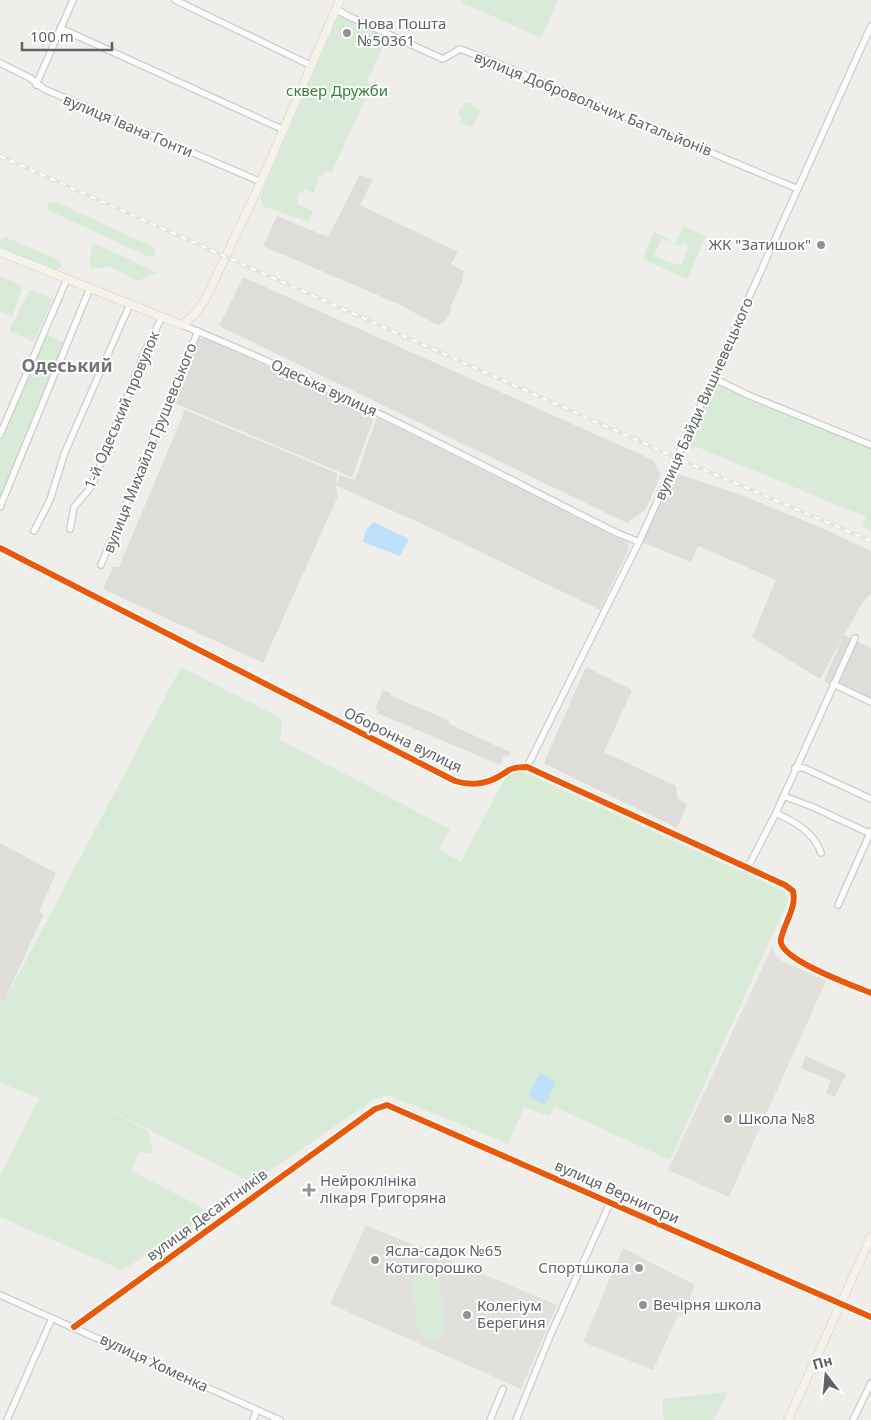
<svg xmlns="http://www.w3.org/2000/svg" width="871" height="1420" viewBox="0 0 871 1420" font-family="'Noto Sans',sans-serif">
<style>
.industrial{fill:#dfddda}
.education{fill:#e2e0da}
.green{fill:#d8ebd6}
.water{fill:#bfe0f9}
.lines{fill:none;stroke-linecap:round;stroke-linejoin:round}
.minor-casing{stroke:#cbcccc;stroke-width:8}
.major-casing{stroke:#d7ceb8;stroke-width:9}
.minor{stroke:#fdfcfc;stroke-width:5.5}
.major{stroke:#f4f2e9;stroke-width:8}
.rail-casing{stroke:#e4e4e4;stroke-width:4}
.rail{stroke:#fff;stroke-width:2;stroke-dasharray:5.5;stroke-linecap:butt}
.cycleway-casing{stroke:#fff;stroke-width:9}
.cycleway{stroke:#e8590c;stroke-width:6}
.poi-dot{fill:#919496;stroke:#fff;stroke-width:2}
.labels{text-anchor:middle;stroke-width:4;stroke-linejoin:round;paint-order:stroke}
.poi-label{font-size:15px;fill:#5f6368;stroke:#fff;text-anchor:start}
.park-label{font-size:15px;fill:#348238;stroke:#fff}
.street-label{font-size:15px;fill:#5f6368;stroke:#fff}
.quarter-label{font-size:18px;font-weight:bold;fill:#70757a;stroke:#fff}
</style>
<rect width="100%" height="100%" fill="#efeeea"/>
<g class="industrial">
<polygon points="360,175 373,179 360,205 458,252 451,264 464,271 462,282 450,308 451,311 444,322 438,325 396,303 263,246 277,216 328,237"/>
<polygon points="243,277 653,460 661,474 646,509 627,523 219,326"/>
<polygon points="198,338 207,339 375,415 352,477 174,403"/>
<polygon points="185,410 337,473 336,485 340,475 355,480 377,417 628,543 629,548 600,610 431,528 335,485 338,496 263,663 103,589 113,567 119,567"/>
<polygon points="676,473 736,493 820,527 871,551 871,593 863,602 844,635 871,648 871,703 824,681 842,639 820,679 752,637 776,580 698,546 691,562 642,542"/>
<polygon points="586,667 632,690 604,752 676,786 678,799 687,804 677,828 545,764 545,760"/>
<polygon points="383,690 391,693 390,695 450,721 449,724 510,752 508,757 504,756 500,765 377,713 378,710 375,709"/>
<polygon points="0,843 56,873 39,912 44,914 3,1003 0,1001"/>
<polygon points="806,1056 846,1074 835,1097 826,1093 831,1081 801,1068"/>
</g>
<g class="education">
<polygon points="773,945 774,954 782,961 826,981 729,1197 668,1170"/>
<polygon points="366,1225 557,1305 521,1389 330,1304"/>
<polygon points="623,1248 695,1285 682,1317 678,1316 653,1370 583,1342"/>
</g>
<g class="green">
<polygon points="462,0 558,0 541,38 461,2"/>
<polygon points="339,14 388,36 367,81 372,84 331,174 325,171 322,177 319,176 314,193 304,189 302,193 299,193 297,204 313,211 309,221 305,221 263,206 260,197"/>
<polygon points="465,102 472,103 471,106 480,110 473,127 460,123 461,116 457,114"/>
<polygon points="54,201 153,247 155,250 155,255 149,257 50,211 47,208 48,203"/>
<polygon points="685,227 706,236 687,279 644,260 643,257 654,232 669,239 667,242 662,238 654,256 681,266 689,245 682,242 679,247 675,245 682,229"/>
<polygon points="5,237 59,260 62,267 56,270 3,248 0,246 0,240"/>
<polygon points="93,244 97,244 157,273 137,281 112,267 92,268 89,265"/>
<polygon points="0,276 23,286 12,317 0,311"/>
<polygon points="30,289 53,299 35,339 32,341 9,331"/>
<polygon points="47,335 66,343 0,503 0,440"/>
<polygon points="715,384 871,446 871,530 862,526 866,517 695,446 694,449 688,446 693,437 711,386"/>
<polygon points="181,667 282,719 280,740 450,829 439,850 461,862 508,772 519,770 785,892 788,901 670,1160 555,1107 549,1116 524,1107 508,1144 388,1095 373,1100 252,1183 88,1098 148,1131 153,1154 139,1152 131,1171 213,1213 122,1270 0,1217 0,1177 39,1098 0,1083 0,1001 3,1002 25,962"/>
<path d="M425 1265 434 1268C442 1276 447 1327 441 1337L433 1340 422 1336C415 1327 410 1279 416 1270Z"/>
<polygon points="728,1392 713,1420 664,1420 662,1399"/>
</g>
<g class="water">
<polygon points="374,522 409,539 400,556 363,542 366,530"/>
<polygon points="542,1074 555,1081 555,1084 546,1103 543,1104 531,1098 529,1094 538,1076"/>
</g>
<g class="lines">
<defs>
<g id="minor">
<polyline points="175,0 312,66"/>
<polyline points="336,9 348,16 443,59 460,49 489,60 798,189"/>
<polyline points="60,28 284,130"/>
<polyline points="0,63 30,78 44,89 261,182"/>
<polyline points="36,85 73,0"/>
<path d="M182 325C331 385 473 461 617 533L639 542"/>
<polyline points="713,378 748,395 871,445"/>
<polyline points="0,435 67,279"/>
<polyline points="0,507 90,288"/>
<polyline points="70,529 74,507 92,486 145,351 162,317"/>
<polyline points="34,531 50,500 65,452 130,304"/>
<path d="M0 548 455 781C468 785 481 785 494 779 510 772 506 767 527 767L785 885 793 891C797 908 784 923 781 939 776 959 855 986 871 993"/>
<polyline points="101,565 198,331"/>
<polyline points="833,684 871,702"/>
<polyline points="527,767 639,542 871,26"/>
<polyline points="795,768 804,768 871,799"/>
<polyline points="783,796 813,807 871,834"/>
<path d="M776 813C795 822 814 832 821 853"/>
<polyline points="747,869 776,813 855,638"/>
<polyline points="838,905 871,831"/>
<polyline points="0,1295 280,1420"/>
<polyline points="74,1327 375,1109 387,1105 871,1317"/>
<polyline points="7,1420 52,1318"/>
<polyline points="253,1420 257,1410"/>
<polyline points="490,1420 503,1389"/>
<polyline points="516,1420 550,1336 610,1203"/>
<polyline points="853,1420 871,1383"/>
</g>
<g id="major">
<polyline points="0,252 182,325 196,313 206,298 259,186 340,0"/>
<polyline points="788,1420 871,1237"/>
</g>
</defs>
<use href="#minor" class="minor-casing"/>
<use href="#major" class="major-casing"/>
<use href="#minor" class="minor"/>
<use href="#major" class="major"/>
<defs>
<polyline id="rail" points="0,156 695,466 871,541"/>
</defs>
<use href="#rail" class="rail-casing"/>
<use href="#rail" class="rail"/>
<defs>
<g id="cycleway">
<path d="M0 548 455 781C468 785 481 785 494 779 510 772 506 767 527 767L785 885 793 891C797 908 784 923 781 939 776 959 855 986 871 993"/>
<polyline points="74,1327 375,1109 387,1105 871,1317"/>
</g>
</defs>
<use href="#cycleway" class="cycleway-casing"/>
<use href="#cycleway" class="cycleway"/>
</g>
<g class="poi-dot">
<circle cx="347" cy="33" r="5"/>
<circle cx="821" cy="245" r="5"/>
<circle cx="728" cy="1119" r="5"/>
<path d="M306.5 1182.5h5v5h5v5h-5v5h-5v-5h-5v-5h5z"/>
<circle cx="375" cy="1260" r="5"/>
<circle cx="639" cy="1268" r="5"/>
<circle cx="643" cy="1305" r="5"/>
<circle cx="467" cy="1315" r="5"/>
</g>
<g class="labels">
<g class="poi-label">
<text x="357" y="29">Нова Пошта<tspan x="357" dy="17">№50361</tspan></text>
<text x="811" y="250" text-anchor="end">ЖК "Затишок"</text>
<text x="738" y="1124">Школа №8</text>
<text x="320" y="1186">Нейроклініка<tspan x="320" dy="17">лікаря Григоряна</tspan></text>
<text x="385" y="1256">Ясла-садок №65<tspan x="385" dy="17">Котигорошко</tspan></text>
<text x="629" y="1273" text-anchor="end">Спортшкола</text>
<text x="653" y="1310">Вечірня школа</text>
<text x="477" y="1311">Колегіум<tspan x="477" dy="17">Берегиня</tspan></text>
</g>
<g class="park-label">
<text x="337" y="96">сквер Дружби</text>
</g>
<g class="street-label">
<text transform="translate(593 104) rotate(22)" y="5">вулиця Добровольчих Батальйонів</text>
<text transform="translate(128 126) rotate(23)" y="5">вулиця Івана Гонти</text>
<text transform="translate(324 388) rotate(25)" y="5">Одеська вулиця</text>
<text transform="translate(704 399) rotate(-66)" y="5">вулиця Байди Вишневецького</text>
<text transform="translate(122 410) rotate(-67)" y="5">1-й Одеський провулок</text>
<text transform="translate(150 448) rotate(-68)" y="5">вулиця Михайла Грушевського</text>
<text transform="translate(403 740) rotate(26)" y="5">Оборонна вулиця</text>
<text transform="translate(617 1192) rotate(24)" y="5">вулиця Вернигори</text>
<text transform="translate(207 1215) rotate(-36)" y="5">вулиця Десантників</text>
<text transform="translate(154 1363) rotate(25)" y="5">вулиця Хоменка</text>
</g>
<g class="quarter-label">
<text x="67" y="372">Одеський</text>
</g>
</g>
<g transform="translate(826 1375) rotate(344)" stroke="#ffffff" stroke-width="4" paint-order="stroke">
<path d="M0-4L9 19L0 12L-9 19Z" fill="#5f6368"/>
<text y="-8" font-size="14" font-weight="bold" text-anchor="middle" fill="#5f6368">Пн</text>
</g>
<path d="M22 42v8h90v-8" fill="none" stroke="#5f6368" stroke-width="2.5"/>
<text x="30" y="42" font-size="15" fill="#5f6368" stroke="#ffffff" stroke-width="4" paint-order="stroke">100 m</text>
</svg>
